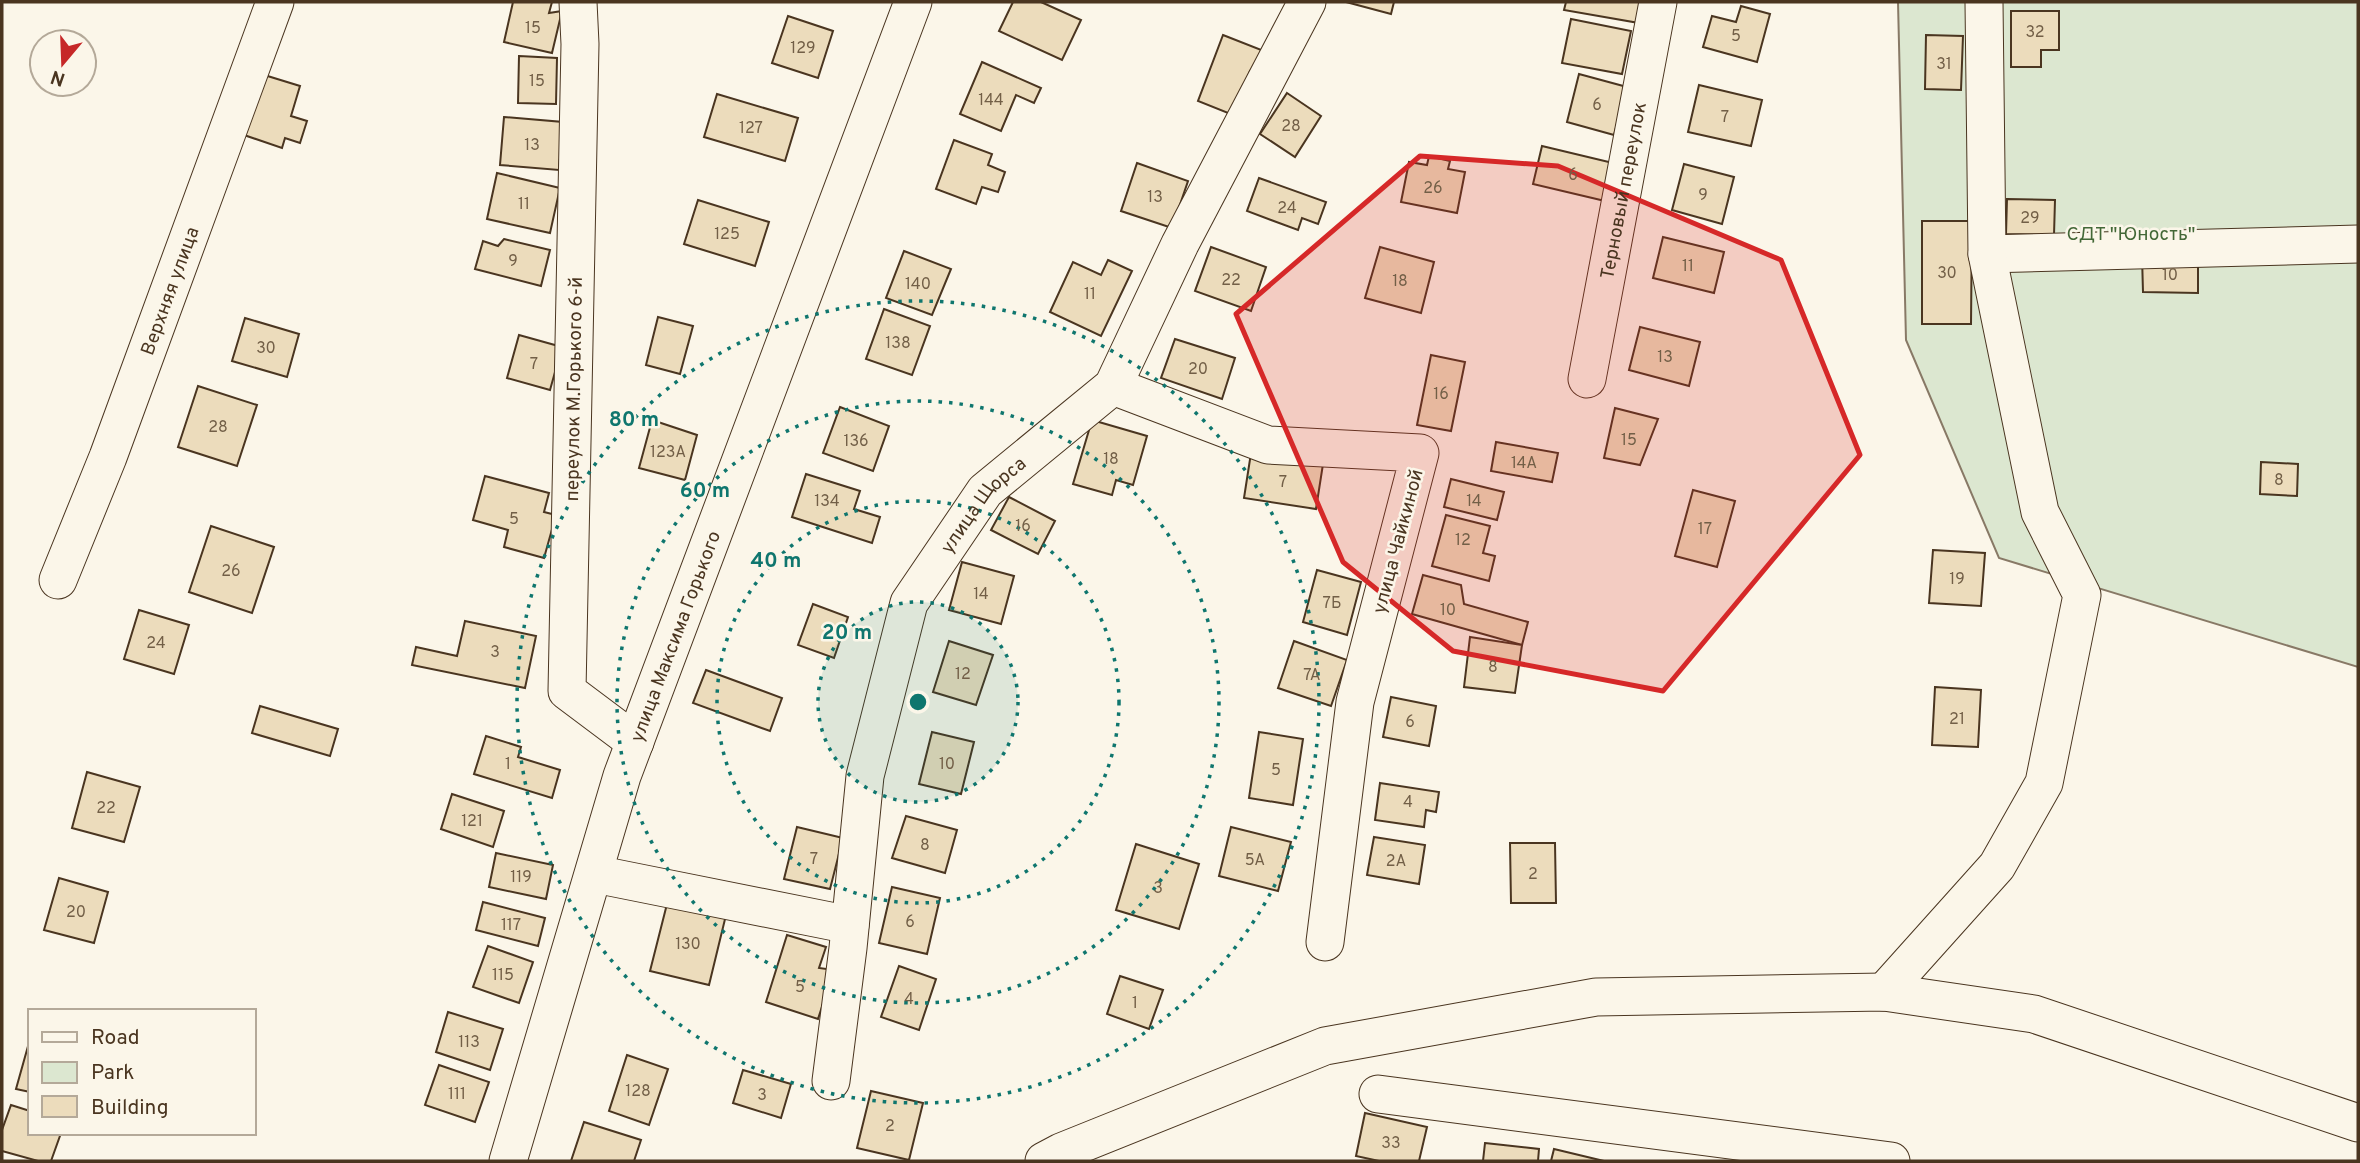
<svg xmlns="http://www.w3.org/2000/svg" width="2360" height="1163" viewBox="0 0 2360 1163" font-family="Overpass,sans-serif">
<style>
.green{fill:#dce7d0;stroke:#887966;stroke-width:2}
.building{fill:#ecdcbc;stroke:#4a3520;stroke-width:2}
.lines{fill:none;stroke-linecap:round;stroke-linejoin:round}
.minor-casing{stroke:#4a3520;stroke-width:39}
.minor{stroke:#fbf6e9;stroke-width:37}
.marked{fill:#d62828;fill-opacity:0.2;stroke:#d62828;stroke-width:5;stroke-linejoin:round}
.ring{fill:none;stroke:#0f766e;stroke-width:3.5;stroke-dasharray:3.5 7}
.labels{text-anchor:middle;stroke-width:5;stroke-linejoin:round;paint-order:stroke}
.number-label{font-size:16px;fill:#725f47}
.street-label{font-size:19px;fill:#4a3520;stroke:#fbf6e9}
.park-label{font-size:19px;fill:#436837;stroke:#fbf6e9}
.centre{fill:#0f766e;stroke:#fbf6e9;stroke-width:3.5}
.ring-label{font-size:21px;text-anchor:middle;font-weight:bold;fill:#0f766e;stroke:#fbf6e9;stroke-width:5;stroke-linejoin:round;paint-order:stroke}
</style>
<rect width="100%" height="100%" fill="#fbf6e9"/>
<polygon class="green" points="1898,2 2358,2 2358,667 1999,558 1906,340"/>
<g class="building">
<polygon points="513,2 552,2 549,13 562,11 552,53 504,42"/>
<polygon points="1013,2 1041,2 1081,20 1062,60 999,31"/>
<polygon points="1346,2 1394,2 1391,14"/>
<polygon points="1566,2 1643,2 1639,23 1564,10"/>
<polygon points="1741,6 1770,14 1757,62 1703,47 1712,16 1736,22"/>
<polygon points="2011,11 2059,11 2059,50 2041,50 2041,67 2011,67"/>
<polygon points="788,16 833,31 818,78 772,63"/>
<polygon points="1571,19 1631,31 1622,74 1562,63"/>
<polygon points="1223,35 1269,53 1260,75 1250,71 1233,115 1198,101"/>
<polygon points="1926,35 1963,36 1961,90 1925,89"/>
<polygon points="519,56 557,58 556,104 518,103"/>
<polygon points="982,62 1041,88 1034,103 1016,95 1001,131 960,114"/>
<polygon points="261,74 300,86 291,116 307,121 300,143 285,138 282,148 244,135"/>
<polygon points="1579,74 1627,87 1614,135 1567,122"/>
<polygon points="1699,85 1762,100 1751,146 1688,132"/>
<polygon points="1287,93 1321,116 1295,157 1260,134"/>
<polygon points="717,94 798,118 785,161 704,137"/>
<polygon points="504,117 563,122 559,170 500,165"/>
<polygon points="954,140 992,154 988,165 1005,172 998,192 982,187 976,204 936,189"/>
<polygon points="1542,146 1613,163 1605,201 1533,184"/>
<polygon points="1429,156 1450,161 1448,169 1465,172 1457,213 1401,202 1409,162 1427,165"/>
<polygon points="1137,163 1188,181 1172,228 1121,211"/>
<polygon points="1684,164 1734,177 1722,224 1672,210"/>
<polygon points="497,173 560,188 550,233 487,219"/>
<polygon points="1259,178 1326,202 1318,224 1302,218 1298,230 1247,211"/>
<polygon points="2007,199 2055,200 2054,235 2006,234"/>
<polygon points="698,200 769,222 755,266 684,244"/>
<polygon points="1922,221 1972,221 1971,324 1922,324"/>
<polygon points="1663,237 1724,252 1714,293 1653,278"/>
<polygon points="504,239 550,250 541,286 475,269 483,241 498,246"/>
<polygon points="1211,247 1266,267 1251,311 1195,291"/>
<polygon points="1380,247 1434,262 1421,313 1365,298"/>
<polygon points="904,251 951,269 932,315 886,298"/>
<polygon points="2142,256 2198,256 2198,293 2143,292"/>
<polygon points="1108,260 1132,271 1101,336 1050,312 1073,262 1101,275"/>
<polygon points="884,309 930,326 912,375 866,359"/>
<polygon points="658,317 693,326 680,374 646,365"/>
<polygon points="245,318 299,334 287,377 232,361"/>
<polygon points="1640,327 1700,342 1689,386 1629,370"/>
<polygon points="519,335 562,347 550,390 507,378"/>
<polygon points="1175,339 1235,358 1222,399 1161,378"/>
<polygon points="1431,355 1465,362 1451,431 1417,425"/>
<polygon points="198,386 257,405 237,466 178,447"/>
<polygon points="840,407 889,426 873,471 823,453"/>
<polygon points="1615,408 1658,419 1640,465 1604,458"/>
<polygon points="652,420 697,435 685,480 639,468"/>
<polygon points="1092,420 1147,436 1133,485 1116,480 1112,495 1073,484"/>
<polygon points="1496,442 1558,453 1552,482 1491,471"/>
<polygon points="1251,453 1323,464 1316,509 1244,498"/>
<polygon points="2261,462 2298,464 2297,496 2260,494"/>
<polygon points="806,474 860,491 854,509 880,517 872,543 792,517"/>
<polygon points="485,476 549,493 544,512 556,515 544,558 504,547 508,530 473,520"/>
<polygon points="1451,479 1504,492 1497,520 1444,507"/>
<polygon points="1693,490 1735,501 1717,567 1675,556"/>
<polygon points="1009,497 1055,521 1038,554 991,530"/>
<polygon points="1446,515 1490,526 1483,553 1495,556 1489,581 1432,566"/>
<polygon points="211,526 274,547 252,613 189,592"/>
<polygon points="1933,550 1985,553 1981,606 1929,603"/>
<polygon points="962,562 1014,576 1001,624 949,610"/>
<polygon points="1317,570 1361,582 1347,635 1303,622"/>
<polygon points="1423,575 1461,585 1464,604 1528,622 1522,645 1412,614"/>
<polygon points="813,604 848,617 834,658 798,645"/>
<polygon points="139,610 189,625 174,674 124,659"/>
<polygon points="465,621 536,636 525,688 412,665 416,647 457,656"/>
<polygon points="1470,637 1522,645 1515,693 1464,687"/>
<polygon points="949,641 993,655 976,705 933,692"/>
<polygon points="1294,641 1347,660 1331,706 1278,688"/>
<polygon points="706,670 782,698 770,731 693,703"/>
<polygon points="1935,687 1981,690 1978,747 1932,745"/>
<polygon points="1391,697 1436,706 1429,746 1383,737"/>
<polygon points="260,706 338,729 330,756 252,733"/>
<polygon points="932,732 974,742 961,794 919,784"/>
<polygon points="1259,732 1303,739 1293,805 1249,798"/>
<polygon points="486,736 521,747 518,757 560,770 552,798 474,774"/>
<polygon points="87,772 140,787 124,842 72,828"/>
<polygon points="1380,783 1439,792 1436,812 1426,810 1424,827 1375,820"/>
<polygon points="452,794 504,811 493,847 441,829"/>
<polygon points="906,816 957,830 945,873 892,858"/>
<polygon points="797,827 843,838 830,889 784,879"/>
<polygon points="1231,827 1291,842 1278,891 1219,876"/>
<polygon points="1374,837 1425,845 1419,884 1367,875"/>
<polygon points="1510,843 1555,843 1556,903 1511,903"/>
<polygon points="1136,844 1199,864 1179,929 1116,910"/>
<polygon points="496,853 553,865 546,899 489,887"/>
<polygon points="59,878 108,892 94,943 44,930"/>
<polygon points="892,887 940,898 927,954 879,943"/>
<polygon points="668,900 726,915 709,985 650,971"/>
<polygon points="483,902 545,918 538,946 476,930"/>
<polygon points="787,935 826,947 819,968 834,970 818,1019 766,1002"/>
<polygon points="488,946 533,962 519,1003 473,987"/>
<polygon points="899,966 936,979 919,1030 881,1017"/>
<polygon points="1120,976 1163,990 1149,1029 1107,1014"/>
<polygon points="448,1012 503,1029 490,1070 436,1052"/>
<polygon points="30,1039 30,1092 16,1089"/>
<polygon points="627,1055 668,1069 649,1125 609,1111"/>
<polygon points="439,1065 489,1082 475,1122 425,1105"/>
<polygon points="743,1070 791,1084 781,1118 733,1103"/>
<polygon points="871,1091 923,1103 909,1160 857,1148"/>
<polygon points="11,1105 30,1111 30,1133 61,1133 51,1161 38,1161 2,1151 2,1130"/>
<polygon points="1365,1113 1427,1127 1419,1161 1379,1161 1356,1156"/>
<polygon points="584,1122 641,1140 634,1161 571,1161"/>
<polygon points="1485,1143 1539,1149 1538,1161 1483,1161"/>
<polygon points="1554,1149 1604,1161 1551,1161"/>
</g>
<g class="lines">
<defs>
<g id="minor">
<polyline points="578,2 580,44 567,691 635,742"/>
<polyline points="1987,254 2358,244"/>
<path id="s1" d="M1587 379 1658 2"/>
<polyline points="1113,386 1268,445 1420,453 1355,702 1325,942"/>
<path id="s2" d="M58 580 108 457 275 2"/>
<polyline points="595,874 850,925"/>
<polyline points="1884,992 1997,866 2044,783 2082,595 2040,512 1987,254 1984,2"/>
<path id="s3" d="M831 1081 848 948 865 776 909 603 985 491 1113 386 1180 244 1307 2"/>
<polyline points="1378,1094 1891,1161"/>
<path id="s4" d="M508 1161 622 776 913 2"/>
<polyline points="1044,1161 1061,1152 1325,1046 1596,997 1884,992 2034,1014 2358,1123"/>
</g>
</defs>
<use href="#minor" class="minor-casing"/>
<use href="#minor" class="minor"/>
</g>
<path class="marked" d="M1420 156 1558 166 1781 260 1860 455 1663 691 1453 651 1343 562 1236 314Z"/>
<circle cx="918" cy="702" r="100" fill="#0f766e" fill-opacity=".12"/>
<g class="ring">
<circle cx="918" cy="702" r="100"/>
<circle cx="918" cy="702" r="201"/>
<circle cx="918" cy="702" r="301"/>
<circle cx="918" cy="702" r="401"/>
</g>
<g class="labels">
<g class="number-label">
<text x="533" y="33">15</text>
<text x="2035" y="37">32</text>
<text x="1736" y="41">5</text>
<text x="803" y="53">129</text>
<text x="1944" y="69">31</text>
<text x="537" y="86">15</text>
<text x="991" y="105">144</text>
<text x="1597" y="110">6</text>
<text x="1725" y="122">7</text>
<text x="1291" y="131">28</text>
<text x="751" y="133">127</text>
<text x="532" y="150">13</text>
<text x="1573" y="180">6</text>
<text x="1433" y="193">26</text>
<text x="1703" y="200">9</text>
<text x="1155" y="202">13</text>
<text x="524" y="209">11</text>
<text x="1287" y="213">24</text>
<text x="2030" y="223">29</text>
<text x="727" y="239">125</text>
<text x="513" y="266">9</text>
<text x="1688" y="271">11</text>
<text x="1947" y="278">30</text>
<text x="2170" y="280">10</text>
<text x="1231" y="285">22</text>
<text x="1400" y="286">18</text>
<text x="918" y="289">140</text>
<text x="1090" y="299">11</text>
<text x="898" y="348">138</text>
<text x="266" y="353">30</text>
<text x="1665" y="362">13</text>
<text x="534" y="369">7</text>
<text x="1198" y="374">20</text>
<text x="1441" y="399">16</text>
<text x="218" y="432">28</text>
<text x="1629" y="445">15</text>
<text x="856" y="446">136</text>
<text x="668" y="457">123А</text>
<text x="1111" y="464">18</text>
<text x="1524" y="468">14А</text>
<text x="2279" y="485">8</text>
<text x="1283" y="487">7</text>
<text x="827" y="506">134</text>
<text x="1474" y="506">14</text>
<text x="514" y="524">5</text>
<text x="1023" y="531">16</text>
<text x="1705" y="534">17</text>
<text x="1463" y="545">12</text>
<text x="231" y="576">26</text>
<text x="1957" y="584">19</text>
<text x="981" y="599">14</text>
<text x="1332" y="608">7Б</text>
<text x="1448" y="615">10</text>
<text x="156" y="648">24</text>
<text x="495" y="657">3</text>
<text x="1493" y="672">8</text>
<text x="963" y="679">12</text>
<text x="1312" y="680">7А</text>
<text x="1957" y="724">21</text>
<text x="1410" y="727">6</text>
<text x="508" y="769">1</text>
<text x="947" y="769">10</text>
<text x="1276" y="775">5</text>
<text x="1408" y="807">4</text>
<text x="106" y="813">22</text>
<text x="472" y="826">121</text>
<text x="925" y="850">8</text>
<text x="814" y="864">7</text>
<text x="1255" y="865">5А</text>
<text x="1396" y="866">2А</text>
<text x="1533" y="879">2</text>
<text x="521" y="882">119</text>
<text x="1158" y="893">3</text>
<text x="76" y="917">20</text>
<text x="910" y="927">6</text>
<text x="511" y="930">117</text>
<text x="688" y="949">130</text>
<text x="503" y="980">115</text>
<text x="800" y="992">5</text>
<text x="909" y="1004">4</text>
<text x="1135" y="1008">1</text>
<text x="469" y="1047">113</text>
<text x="638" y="1096">128</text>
<text x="457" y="1099">111</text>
<text x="762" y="1100">3</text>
<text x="890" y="1131">2</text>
<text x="1391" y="1148">33</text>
</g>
<g class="street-label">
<text dy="7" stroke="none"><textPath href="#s1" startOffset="192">Терновый переулок</textPath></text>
<text dy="7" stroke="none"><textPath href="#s2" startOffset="310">Верхняя улица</textPath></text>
<text transform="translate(573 389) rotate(-89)" y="7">переулок М.Горького 6-й</text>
<text dy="7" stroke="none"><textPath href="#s3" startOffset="609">улица Щорса</textPath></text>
<text transform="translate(1397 541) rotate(-75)" y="7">улица Чайкиной</text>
<text dy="7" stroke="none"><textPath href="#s4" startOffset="551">улица Максима Горького</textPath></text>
</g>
<g class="park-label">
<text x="2131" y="240">СДТ "Юность"</text>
</g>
</g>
<circle cx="918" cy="702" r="10" class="centre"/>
<g class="ring-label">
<text x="634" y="426">80 m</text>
<text x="705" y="497">60 m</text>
<text x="776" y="567">40 m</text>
<text x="847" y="639">20 m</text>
</g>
<rect width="2360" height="1163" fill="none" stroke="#4a3520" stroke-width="7"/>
<rect x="28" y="1009" width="228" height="126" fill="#fbf6e9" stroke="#b4a999" stroke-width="2"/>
<rect x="42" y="1032" width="35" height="10" fill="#fbf6e9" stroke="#b4a999" stroke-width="2"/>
<text x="91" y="1044" font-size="21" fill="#4a3520">Road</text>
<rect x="42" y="1062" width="35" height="21" fill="#dce7d0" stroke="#b4a999" stroke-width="2"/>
<text x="91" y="1079" font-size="21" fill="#4a3520">Park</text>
<rect x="42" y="1096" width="35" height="21" fill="#ecdcbc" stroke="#b4a999" stroke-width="2"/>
<text x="91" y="1114" font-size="21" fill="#4a3520">Building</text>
<g transform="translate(63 63) rotate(199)"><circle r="33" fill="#fbf6e9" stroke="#b4a999" stroke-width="2"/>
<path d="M0-5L12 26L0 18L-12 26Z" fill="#c62828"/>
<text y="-10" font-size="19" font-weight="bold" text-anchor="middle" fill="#4a3520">N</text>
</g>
</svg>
